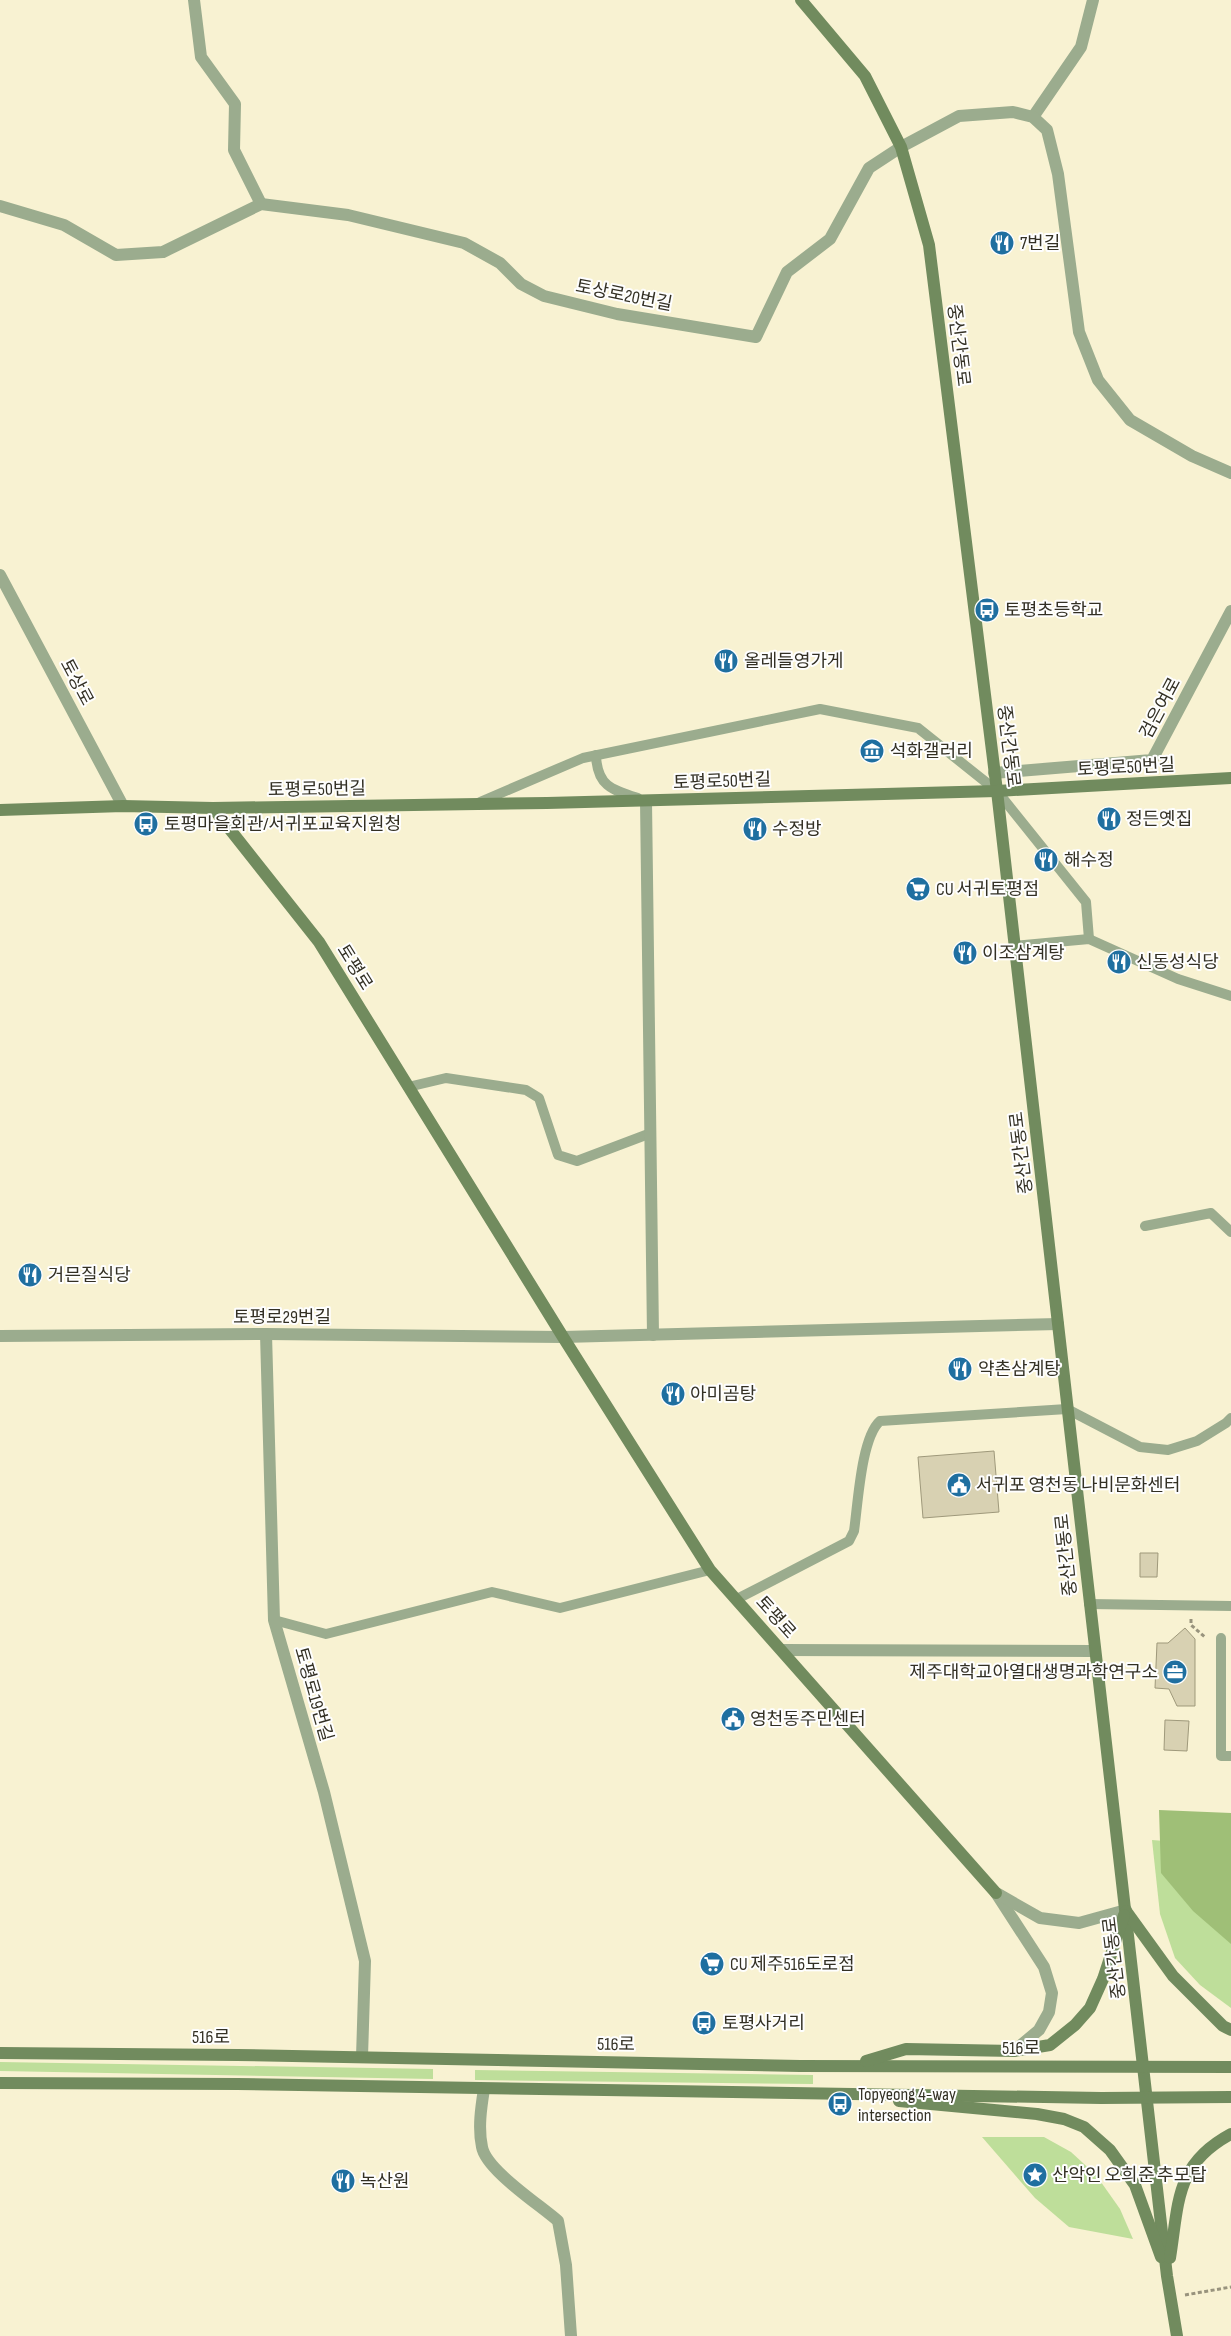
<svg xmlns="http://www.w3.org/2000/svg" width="1231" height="2336" viewBox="0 0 1231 2336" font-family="'Sofia Sans Condensed','Noto Sans KR',sans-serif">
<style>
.green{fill:#bede9a}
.forest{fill:#9fbf77}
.building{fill:#d8d1b2;stroke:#9f997b}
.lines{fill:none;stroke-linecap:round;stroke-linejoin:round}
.path{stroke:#98937d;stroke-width:3;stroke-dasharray:4 2.5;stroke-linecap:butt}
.lane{stroke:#9bac8e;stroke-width:10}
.street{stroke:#9bac8e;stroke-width:12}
.secondary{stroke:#718b5e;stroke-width:12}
.labels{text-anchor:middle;stroke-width:4;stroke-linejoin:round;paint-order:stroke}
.poi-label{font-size:18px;fill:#333024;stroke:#fefefe;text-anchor:start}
.street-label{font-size:18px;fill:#333024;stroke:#fefefe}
</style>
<rect width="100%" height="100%" fill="#f8f2d2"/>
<g class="green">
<polygon points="1152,1840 1231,1846 1231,2008 1200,1985 1175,1958 1160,1914"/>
<polygon points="0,2062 433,2069 433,2079 0,2071"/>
<polygon points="475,2070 813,2075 813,2084 475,2080"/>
<polygon points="982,2137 1044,2137 1071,2152 1096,2175 1120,2209 1133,2239 1069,2227 1035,2198"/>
</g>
<polygon class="forest" points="1159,1810 1231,1813 1231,1944 1193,1911 1161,1873"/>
<g class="building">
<polygon points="994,1451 999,1512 923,1518 918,1457"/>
<polygon points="1140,1553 1158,1553 1157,1577 1140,1577"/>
<polygon points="1185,1628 1195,1639 1195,1706 1177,1706 1169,1689 1155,1688 1157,1643 1168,1643"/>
<polygon points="1165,1720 1189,1721 1187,1751 1164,1750"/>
</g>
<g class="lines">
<g class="path">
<polyline points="1191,1619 1191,1625 1206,1638"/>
<polyline points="1185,2295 1231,2287"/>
</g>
<g class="lane">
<path d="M596 755C597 786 612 790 638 798"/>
<polyline points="480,802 583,758 820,709 918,728 997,791 1086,902 1089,939"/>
<polyline points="1014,946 1089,939 1178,979 1231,996"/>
<polyline points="408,1087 446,1078 526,1090 539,1098 558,1155 577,1161 651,1133"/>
<polyline points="1145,1226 1211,1213 1231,1232"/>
<path d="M737 1599 849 1541 854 1531C858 1504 861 1438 880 1421L1067 1409 1140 1447 1168 1450 1197 1441 1226 1423 1231 1418"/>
<polyline points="1089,1604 1231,1606"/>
<polyline points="274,1620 326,1634 492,1592 560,1608 710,1570"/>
<polyline points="1221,1638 1221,1756 1231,1756"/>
</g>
<g class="street">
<polyline points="194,0 201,57 235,104 234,150 261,204"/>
<polyline points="1033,117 1081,47 1093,0"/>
<polyline points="0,206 64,225 116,255 163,252 261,204 348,215 464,243 500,263 521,284 544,296 617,314 756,337 787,272 830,239 869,168 901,147 959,116 1013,112 1033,117 1047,130 1058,174 1079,332 1098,380 1130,420 1192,456 1231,473"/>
<polyline points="0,575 123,806"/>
<polyline points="994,773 1152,760 1231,611"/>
<polyline points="646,801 653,1335"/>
<polyline points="266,1334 274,1620 324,1792 365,1961 362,2057"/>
<polyline points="0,1336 266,1334 563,1337 1058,1324"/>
<polyline points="782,1650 1094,1651"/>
<polyline points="996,1893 1044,1967 1052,1993 1049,2012 1039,2030 1014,2051"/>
<polyline points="998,1894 1040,1918 1079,1923 1126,1910"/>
<path d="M484 2089C481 2108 478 2128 482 2147 486 2170 540 2205 558 2221L566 2265 571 2336"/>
</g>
<g class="secondary">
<polyline points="801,0 865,76 901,147 929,245 997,791 1167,2276 1177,2336"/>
<polyline points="213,808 547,803 997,791 1231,778"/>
<polyline points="0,810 123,806 213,808 319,942 563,1337 710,1570 996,1893"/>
<polyline points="1126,1911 1173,1976 1223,2026 1231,2030"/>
<polyline points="0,2053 237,2055 800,2066 1231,2067"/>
<polyline points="866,2061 906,2049 1014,2051 1050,2045 1075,2025 1090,2008 1103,1979 1124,1915"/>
<polyline points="0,2083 237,2084 1101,2098 1231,2097"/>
<polyline points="899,2101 1037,2114 1064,2119 1084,2127 1110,2150 1135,2185 1161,2257"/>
<path d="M1170 2258C1179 2202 1175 2164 1231 2134"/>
</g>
</g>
<defs>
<symbol id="restaurant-disc" viewBox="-11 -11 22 22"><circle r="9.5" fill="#1f6fa0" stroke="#fefefe"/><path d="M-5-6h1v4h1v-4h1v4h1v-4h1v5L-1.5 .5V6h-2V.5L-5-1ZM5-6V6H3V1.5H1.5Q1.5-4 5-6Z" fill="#fff"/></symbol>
<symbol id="bus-disc" viewBox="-11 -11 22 22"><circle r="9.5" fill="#1f6fa0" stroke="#fefefe"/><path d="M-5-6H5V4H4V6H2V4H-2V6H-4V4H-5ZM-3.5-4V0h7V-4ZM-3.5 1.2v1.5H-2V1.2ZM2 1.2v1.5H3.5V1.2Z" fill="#fff"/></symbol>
<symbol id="museum-disc" viewBox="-11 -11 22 22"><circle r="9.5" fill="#1f6fa0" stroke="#fefefe"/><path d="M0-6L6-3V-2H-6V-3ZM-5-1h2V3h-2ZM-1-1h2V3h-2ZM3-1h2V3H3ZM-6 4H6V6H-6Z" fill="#fff"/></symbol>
<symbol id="supermarket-disc" viewBox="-11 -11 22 22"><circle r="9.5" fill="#1f6fa0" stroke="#fefefe"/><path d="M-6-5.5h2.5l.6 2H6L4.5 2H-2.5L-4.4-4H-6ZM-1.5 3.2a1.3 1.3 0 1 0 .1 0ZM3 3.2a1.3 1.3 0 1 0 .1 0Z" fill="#fff"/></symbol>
<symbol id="civic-disc" viewBox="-11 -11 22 22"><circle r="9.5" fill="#1f6fa0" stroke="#fefefe"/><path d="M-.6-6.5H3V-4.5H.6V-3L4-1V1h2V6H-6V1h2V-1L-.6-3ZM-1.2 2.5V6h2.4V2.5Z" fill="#fff"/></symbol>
<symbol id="office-disc" viewBox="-11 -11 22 22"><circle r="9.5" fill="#1f6fa0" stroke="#fefefe"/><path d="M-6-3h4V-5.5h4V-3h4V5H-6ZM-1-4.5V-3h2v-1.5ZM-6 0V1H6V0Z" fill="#fff"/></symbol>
<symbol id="sight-disc" viewBox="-11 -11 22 22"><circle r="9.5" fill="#1f6fa0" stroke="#fefefe"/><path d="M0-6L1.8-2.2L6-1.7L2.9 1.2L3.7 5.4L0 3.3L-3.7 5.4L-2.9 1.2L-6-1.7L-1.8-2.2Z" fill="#fff"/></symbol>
</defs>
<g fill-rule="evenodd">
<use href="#restaurant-disc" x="988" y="229" width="28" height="28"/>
<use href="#bus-disc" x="973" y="596" width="28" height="28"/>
<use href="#restaurant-disc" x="712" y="647" width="28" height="28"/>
<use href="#museum-disc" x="858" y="737" width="28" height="28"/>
<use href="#restaurant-disc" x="1095" y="805" width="28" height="28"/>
<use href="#bus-disc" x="132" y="810" width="28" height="28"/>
<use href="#restaurant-disc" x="741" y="815" width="28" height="28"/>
<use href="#restaurant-disc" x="1032" y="846" width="28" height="28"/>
<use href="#supermarket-disc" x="904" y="875" width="28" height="28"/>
<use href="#restaurant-disc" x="951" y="939" width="28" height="28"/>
<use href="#restaurant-disc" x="1105" y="948" width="28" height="28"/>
<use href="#restaurant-disc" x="16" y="1261" width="28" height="28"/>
<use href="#restaurant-disc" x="946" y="1355" width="28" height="28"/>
<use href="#restaurant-disc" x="659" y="1380" width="28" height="28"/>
<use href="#civic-disc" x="945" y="1471" width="28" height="28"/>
<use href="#office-disc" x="1161" y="1658" width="28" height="28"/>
<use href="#civic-disc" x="719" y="1705" width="28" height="28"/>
<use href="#supermarket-disc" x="698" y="1950" width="28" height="28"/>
<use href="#bus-disc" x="690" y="2009" width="28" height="28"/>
<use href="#bus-disc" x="826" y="2090" width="28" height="28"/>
<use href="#sight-disc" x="1021" y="2161" width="28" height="28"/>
<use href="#restaurant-disc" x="329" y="2167" width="28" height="28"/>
</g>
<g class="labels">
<g class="poi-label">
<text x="1020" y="249">7번길</text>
<text x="1004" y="616">토평초등학교</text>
<text x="744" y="667">올레들영가게</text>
<text x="890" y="757">석화갤러리</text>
<text x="1126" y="825">정든옛집</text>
<text x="164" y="830">토평마을회관/서귀포교육지원청</text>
<text x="772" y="835">수정방</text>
<text x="1064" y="866">해수정</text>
<text x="936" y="895">CU 서귀토평점</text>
<text x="982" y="959">이조삼계탕</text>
<text x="1136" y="968">신동성식당</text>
<text x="48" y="1281">거믄질식당</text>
<text x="978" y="1375">약촌삼계탕</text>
<text x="690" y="1400">아미곰탕</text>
<text x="976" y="1491">서귀포 영천동 나비문화센터</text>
<text x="1158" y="1678" text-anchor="end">제주대학교아열대생명과학연구소</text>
<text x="750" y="1725">영천동주민센터</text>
<text x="730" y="1970">CU 제주516도로점</text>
<text x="722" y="2029">토평사거리</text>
<text x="858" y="2100">Topyeong 4-way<tspan x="858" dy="21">intersection</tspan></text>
<text x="1052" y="2181">산악인 오희준 추모탑</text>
<text x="360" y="2187">녹산원</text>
</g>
<g class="street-label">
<text transform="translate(624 295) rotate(11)" y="6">토상로20번길</text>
<text transform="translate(959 345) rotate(83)" y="6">중산간동로</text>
<text transform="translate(77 682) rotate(62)" y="6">토상로</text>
<text transform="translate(1160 708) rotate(-62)" y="6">검은여로</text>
<text transform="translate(1009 746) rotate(83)" y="6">중산간동로</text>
<text transform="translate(1126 767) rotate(-3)" y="6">토평로50번길</text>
<text transform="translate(722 781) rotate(-2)" y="6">토평로50번길</text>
<text transform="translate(317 789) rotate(-1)" y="6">토평로50번길</text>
<text transform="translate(355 967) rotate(58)" y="6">토평로</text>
<text transform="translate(1021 1153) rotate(-97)" y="6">중산간동로</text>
<text x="282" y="1323">토평로29번길</text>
<text transform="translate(1066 1555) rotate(-96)" y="6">중산간동로</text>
<text transform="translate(776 1617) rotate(48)" y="6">토평로</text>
<text transform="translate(314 1694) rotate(74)" y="6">토평로19번길</text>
<text transform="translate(1114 1958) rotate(-97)" y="6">중산간동로</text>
<text x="211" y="2043">516로</text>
<text transform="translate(616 2044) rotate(1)" y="6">516로</text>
<text x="1021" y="2054">516로</text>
</g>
</g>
</svg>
